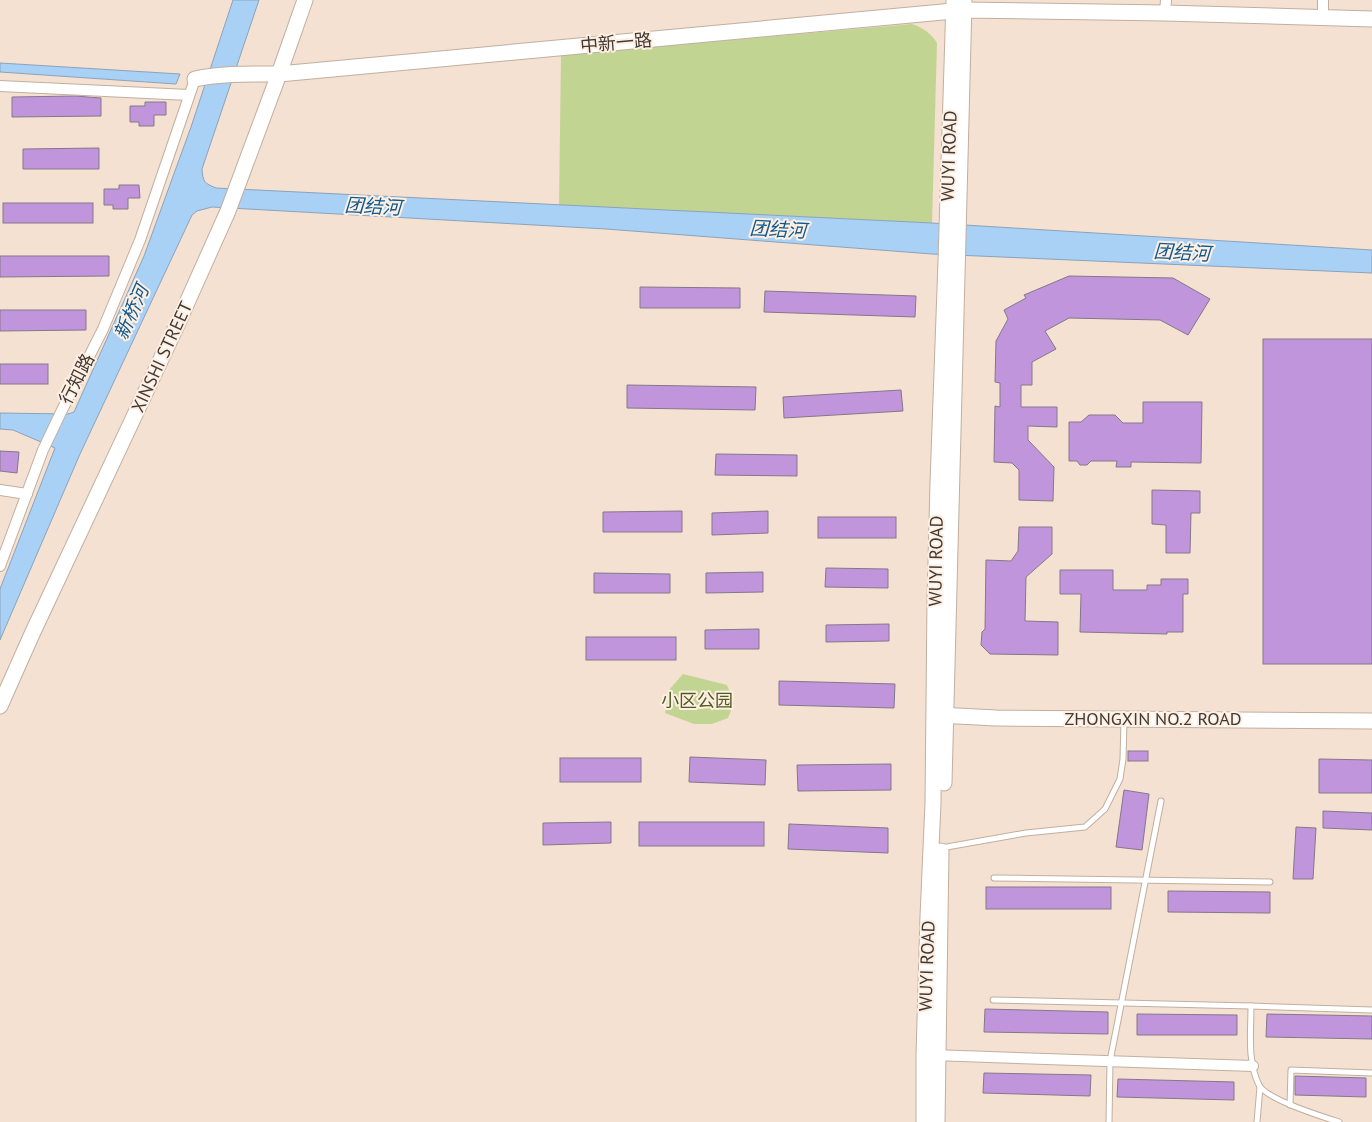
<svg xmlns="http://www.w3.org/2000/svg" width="1372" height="1122" viewBox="0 0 1372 1122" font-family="'PT Sans','Noto Sans SC',sans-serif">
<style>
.green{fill:#c2d492}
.water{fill:#a9d0f5;stroke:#8aa3bb}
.building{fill:#c195dc;stroke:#83788a}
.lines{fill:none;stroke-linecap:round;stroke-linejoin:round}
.lane-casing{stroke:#c1afa0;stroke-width:7}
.street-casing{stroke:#c1afa0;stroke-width:12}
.secondary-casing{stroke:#c1afa0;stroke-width:17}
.lane{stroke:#fff;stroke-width:5}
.street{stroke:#fff;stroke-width:10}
.secondary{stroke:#fff;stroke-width:15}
.labels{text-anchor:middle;stroke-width:4;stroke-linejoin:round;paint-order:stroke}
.street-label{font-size:18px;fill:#413a34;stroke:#feefe2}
.park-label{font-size:18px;fill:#4f5c21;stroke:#feefe2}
.water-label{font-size:19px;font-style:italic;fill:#0f5a91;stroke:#feefe2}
</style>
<rect width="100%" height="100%" fill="#f4e1d1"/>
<g class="green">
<path d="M912 24C923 28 931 33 937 43L932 223 559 205 561 55Z"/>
<polygon points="683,674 727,685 734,703 728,718 712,724 694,724 665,713 669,690"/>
</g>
<g class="water">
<path d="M233 0H259L202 169C203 182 204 183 216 188L932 223 1372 250V273L932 254 606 229 212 207 197 211 192 215 80 454 0 640V589L55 448 13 430 0 429V413L68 414 74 412 144 256 191 127Z"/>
<polygon points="0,63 180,74 176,84 0,72"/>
</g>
<g class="building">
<polygon points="75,96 101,98 101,116 12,117 12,97"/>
<polygon points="145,102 166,102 166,115 154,115 154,126 139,126 139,122 130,122 130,106 145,106"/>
<polygon points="99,148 99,169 23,169 23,149"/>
<polygon points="119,185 139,185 140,198 128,198 128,209 113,209 113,205 104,205 104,189 119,189"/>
<rect x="3" y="203" width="90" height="20"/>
<polygon points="0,256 109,256 109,276 0,277"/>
<polygon points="1069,276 1173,278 1210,299 1188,335 1160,320 1069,318 1045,331 1056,349 1032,362 1032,385 1021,385 1021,407 1057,407 1057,427 1028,426 1028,440 1054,467 1053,501 1019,500 1019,470 1012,463 994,462 995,406 1000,407 1000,383 995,382 996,341 1008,319 1004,310 1026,298 1024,295"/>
<polygon points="640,287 740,288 740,308 640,308"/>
<polygon points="765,291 916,296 915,317 764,312"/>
<polygon points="0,310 86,310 86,330 0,331"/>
<rect x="1263" y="339" width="109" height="325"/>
<rect x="0" y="364" width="48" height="20"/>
<polygon points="627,385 756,387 755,410 627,408"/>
<polygon points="901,390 903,411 784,418 783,397"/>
<polygon points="1143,402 1202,402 1201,463 1131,462 1131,467 1116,467 1117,461 1091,461 1087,465 1080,465 1077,461 1069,461 1069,422 1081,422 1089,415 1115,415 1123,423 1143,423"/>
<polygon points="0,451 19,452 17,473 0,471"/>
<polygon points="716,454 797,455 797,476 715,475"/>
<polygon points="1152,490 1200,491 1200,513 1191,513 1190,553 1166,553 1166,525 1152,524"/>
<polygon points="682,511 682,532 603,532 603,512"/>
<polygon points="768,511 768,533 712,535 712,513"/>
<rect x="818" y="517" width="78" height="21"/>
<polygon points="1019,527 1052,527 1052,554 1026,577 1025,621 1058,622 1058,655 990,654 981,645 982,632 985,629 986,560 1011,561 1018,551"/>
<polygon points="826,568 888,569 888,588 825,587"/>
<polygon points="1060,570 1113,570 1113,590 1147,590 1147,585 1161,585 1161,579 1188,579 1188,594 1183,594 1183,632 1167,632 1167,634 1080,632 1081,594 1060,594"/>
<polygon points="763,572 763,592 706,593 706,573"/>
<polygon points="594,573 670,574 670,593 594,593"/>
<polygon points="889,624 889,641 826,642 826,625"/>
<polygon points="759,629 759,649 705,649 705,630"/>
<rect x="586" y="637" width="90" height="23"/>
<polygon points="779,681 895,684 894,708 779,705"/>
<rect x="1128" y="751" width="20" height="10"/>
<polygon points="690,757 766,760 765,785 689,782"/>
<rect x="560" y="758" width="81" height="24"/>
<polygon points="1319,759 1372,760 1372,793 1319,793"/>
<polygon points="891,764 891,790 798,791 797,765"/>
<polygon points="1124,790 1149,794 1142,850 1116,847"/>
<polygon points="1323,811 1372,813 1372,830 1323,828"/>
<polygon points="611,822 611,843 543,845 543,823"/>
<rect x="639" y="822" width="125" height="24"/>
<polygon points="789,824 888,828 888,853 788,849"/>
<polygon points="1296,827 1316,828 1313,879 1293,879"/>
<rect x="986" y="887" width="125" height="22"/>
<polygon points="1168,891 1270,892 1270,913 1168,912"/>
<polygon points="985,1009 1108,1012 1108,1034 984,1032"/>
<polygon points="1137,1014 1237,1015 1237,1035 1137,1035"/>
<polygon points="1267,1014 1372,1016 1372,1039 1266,1037"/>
<polygon points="984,1073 1091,1075 1090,1096 983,1093"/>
<polygon points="1295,1076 1366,1078 1366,1097 1295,1095"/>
<polygon points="1118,1079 1234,1082 1234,1100 1117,1097"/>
</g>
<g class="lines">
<defs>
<g id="lane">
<polyline points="941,848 1026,833 1085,827 1105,809 1120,779 1123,759 1124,721"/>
<polyline points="994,878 1270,882"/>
<polyline points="993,1000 1251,1006 1372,1010"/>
<path d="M1251 1006C1251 1032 1247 1061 1259 1085 1266 1099 1323 1117 1339 1122"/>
<polyline points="1290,1105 1291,1070 1372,1073"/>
<polyline points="1109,1122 1110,1061 1161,801"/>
<polyline points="1257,1122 1260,1087"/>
</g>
<g id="street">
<polyline points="1165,13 1166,0"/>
<polyline points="1323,17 1323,0"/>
<polyline points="0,86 189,95"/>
<polyline points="0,490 27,494"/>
<polyline points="0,566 43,450 62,410 103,329 140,240 195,79"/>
<polyline points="932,1055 1253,1066"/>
</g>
<g id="secondary">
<path d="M195 79C222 73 252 74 279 74L964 10 1165 13 1372 19"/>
<polyline points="0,706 32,634 177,325 228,211 279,74 305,0"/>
<polyline points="938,715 996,718 1372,721"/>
<polyline points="944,783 964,2"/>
<polyline points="924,1122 924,1055 928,917 933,803 935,600 938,483 946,261 954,0"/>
<polyline points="937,1122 941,851"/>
</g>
</defs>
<use href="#lane" class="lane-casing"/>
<use href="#street" class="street-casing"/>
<use href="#secondary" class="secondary-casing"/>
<use href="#lane" class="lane"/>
<use href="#street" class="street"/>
<use href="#secondary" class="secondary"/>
</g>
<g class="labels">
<g class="street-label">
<text transform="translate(616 43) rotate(-5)" y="6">中新一路</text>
<text transform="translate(949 156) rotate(-88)" y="6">WUYI ROAD</text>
<text transform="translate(162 357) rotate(-65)" y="6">XINSHI STREET</text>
<text transform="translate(77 379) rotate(-63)" y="6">行知路</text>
<text transform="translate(936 561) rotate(-89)" y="6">WUYI ROAD</text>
<text x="1153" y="725">ZHONGXIN NO.2 ROAD</text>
<text transform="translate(927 966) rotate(-88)" y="6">WUYI ROAD</text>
</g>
<g class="park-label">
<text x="697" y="707">小区公园</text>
</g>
<g class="water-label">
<text transform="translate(373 206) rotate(3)" y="7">团结河</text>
<text transform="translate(778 229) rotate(3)" y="7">团结河</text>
<text transform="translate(1182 252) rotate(3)" y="7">团结河</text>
<text transform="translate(131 312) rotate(-66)" y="7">新桥河</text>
</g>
</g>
</svg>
